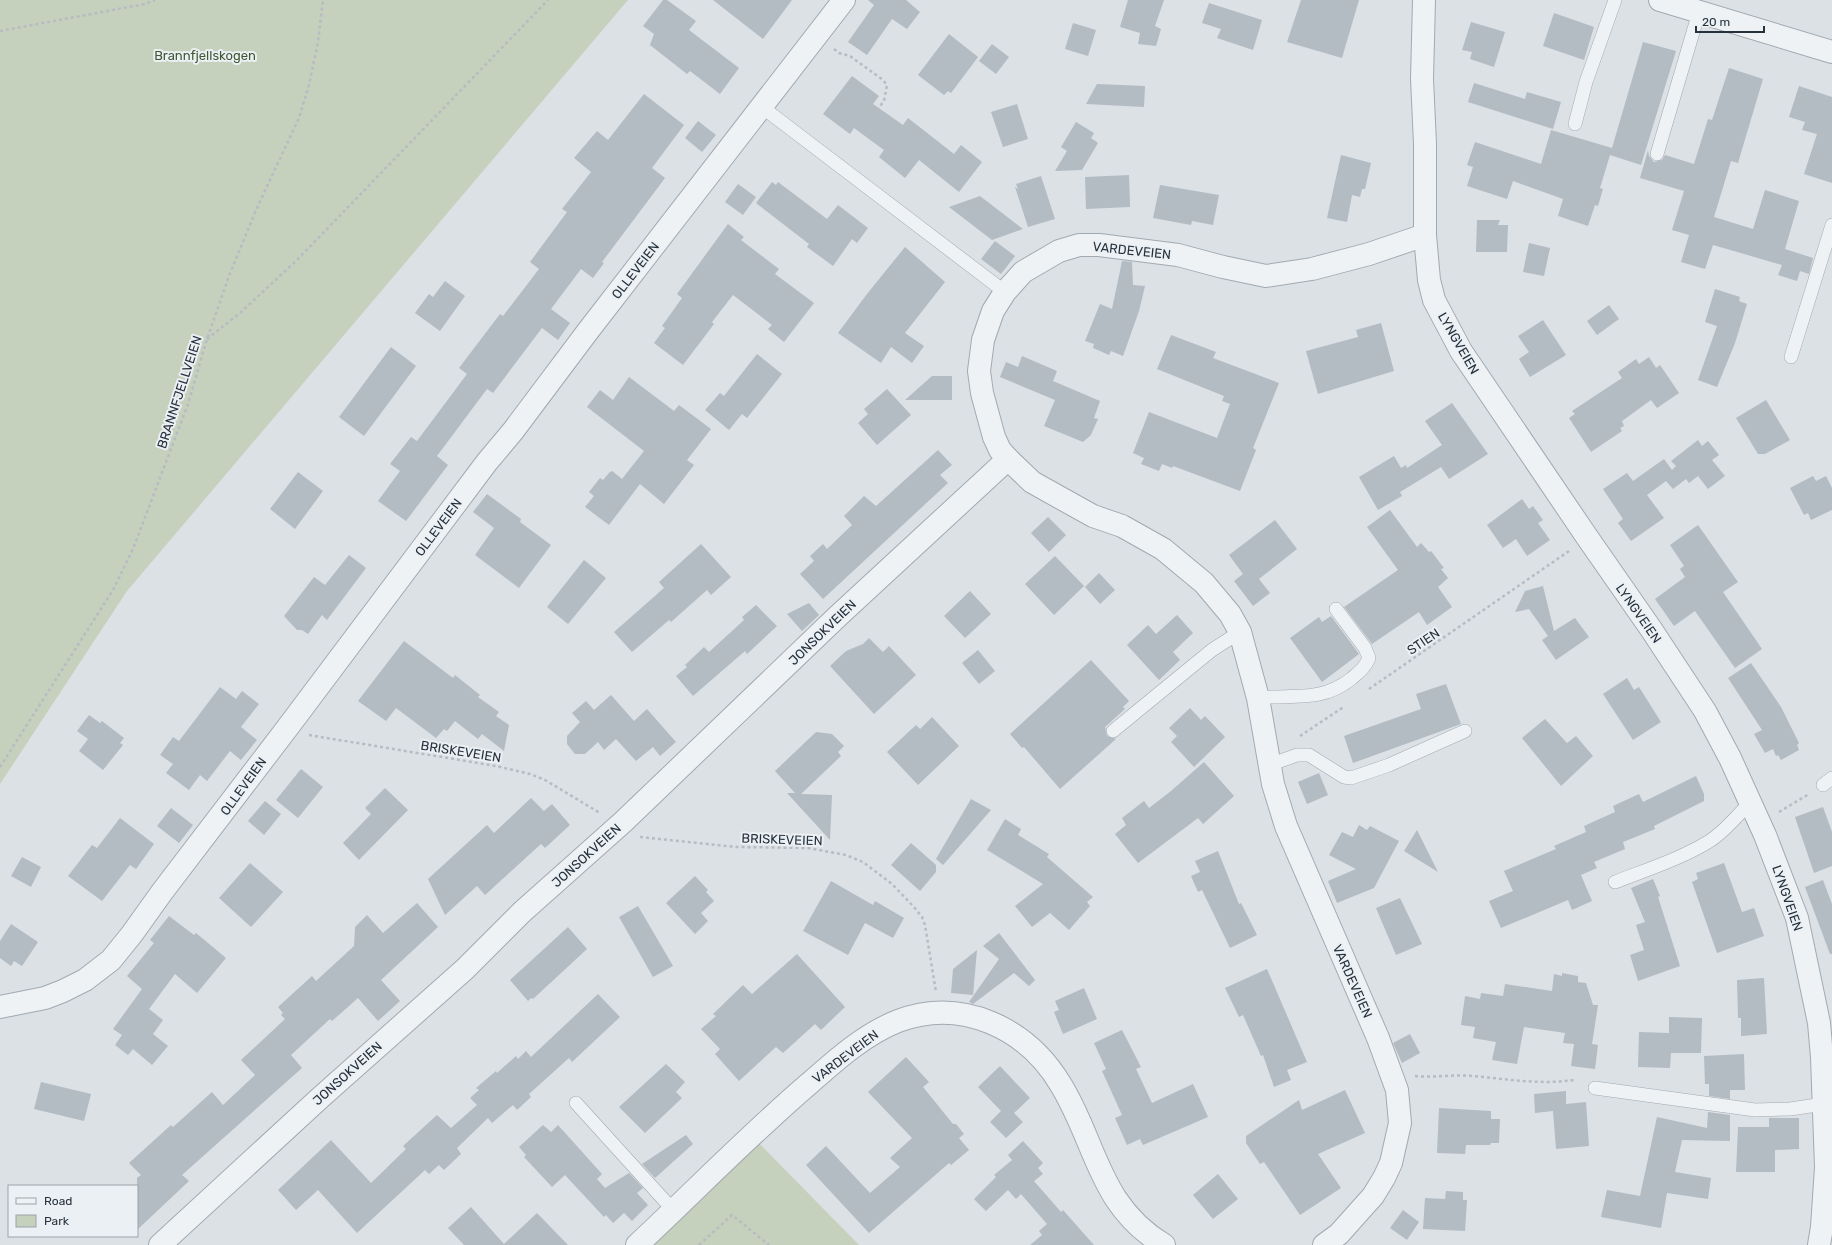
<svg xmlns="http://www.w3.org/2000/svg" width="1832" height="1245" viewBox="0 0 1832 1245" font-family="Rubik,sans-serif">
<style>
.green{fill:#c5d0bd}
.building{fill:#b3bbc3}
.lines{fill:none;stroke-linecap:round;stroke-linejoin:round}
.service-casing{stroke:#a2a9b0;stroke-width:14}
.minor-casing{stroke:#a2a9b0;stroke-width:24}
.tertiary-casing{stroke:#a2a9b0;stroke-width:24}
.path{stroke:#b6bcc1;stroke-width:2.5;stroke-dasharray:3 3;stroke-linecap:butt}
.service{stroke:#eef2f5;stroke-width:13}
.minor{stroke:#eef2f5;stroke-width:22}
.tertiary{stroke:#eef2f5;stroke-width:22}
.labels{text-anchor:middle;stroke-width:4;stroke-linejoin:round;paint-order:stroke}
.park-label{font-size:13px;fill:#405833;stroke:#ebf0f4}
.street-label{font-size:13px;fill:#26313c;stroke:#ebf0f4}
</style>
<rect width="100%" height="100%" fill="#dce1e6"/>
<g class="green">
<polygon points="0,0 628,0 127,591 0,784"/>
<polygon points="750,1134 859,1245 625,1245"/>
</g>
<g class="building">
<polygon points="663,0 667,0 696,21 689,30 739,68 720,94 690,71 687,74 650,45 654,34 643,26"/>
<polygon points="713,0 792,0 763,39"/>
<polygon points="868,0 906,0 920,12 907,29 892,19 867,55 848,42 874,5"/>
<polygon points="1128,0 1164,0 1155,26 1161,29 1156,46 1138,44 1140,33 1120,27"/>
<polygon points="1301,0 1359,0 1342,58 1287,42"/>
<polygon points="1209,3 1262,20 1253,50 1217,38 1221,29 1202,23"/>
<polygon points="1554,13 1594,27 1584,60 1543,46"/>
<polygon points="1471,22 1505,32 1494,67 1470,59 1472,52 1462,50"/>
<polygon points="1073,23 1096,30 1088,56 1065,49"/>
<polygon points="949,34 978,57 951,93 948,91 944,95 918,75"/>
<polygon points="1643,42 1676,51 1668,77 1641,165 1610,155 1600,188 1603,189 1598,206 1595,205 1588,226 1558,216 1563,199 1513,181 1507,199 1467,186 1473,167 1467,165 1475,142 1541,164 1551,130 1612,148"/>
<polygon points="992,44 1009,57 996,74 979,61"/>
<polygon points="1729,68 1763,79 1738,163 1731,161 1714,217 1753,229 1765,190 1799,201 1785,249 1813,258 1809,274 1800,271 1797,281 1778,275 1782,265 1713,245 1705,269 1681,262 1689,235 1672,230 1684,191 1640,178 1648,150 1649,156 1654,162 1662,160 1665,155 1694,164 1708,119 1712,120"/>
<polygon points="852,76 879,96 873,104 903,125 908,118 954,154 961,145 982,162 959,192 919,160 905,178 879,157 884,150 854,128 850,134 823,114"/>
<polygon points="1474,83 1525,99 1527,92 1561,102 1553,129 1468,102"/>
<polygon points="1097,84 1145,86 1144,107 1086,104"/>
<polygon points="1799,86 1832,97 1832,183 1804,174 1817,134 1802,130 1805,122 1789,117"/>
<polygon points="644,94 684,125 652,168 665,178 602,262 604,263 593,278 581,269 551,309 570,323 558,340 542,328 493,393 487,389 437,456 448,465 406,521 378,501 400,471 390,464 411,437 417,441 467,374 459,368 500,314 503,316 539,269 530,262 567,212 562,209 591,172 574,158 597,131 608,140"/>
<polygon points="1017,104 1028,139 1003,147 991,112"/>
<polygon points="698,121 716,135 702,152 685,138"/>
<polygon points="1076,122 1094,133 1091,138 1098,143 1082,170 1055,171 1067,151 1061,147"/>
<polygon points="1341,155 1371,163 1365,189 1362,189 1360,197 1352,195 1347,222 1327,218"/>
<polygon points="1129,175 1130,207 1086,209 1085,177"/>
<polygon points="1041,176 1055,219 1028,227 1015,187 1018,189 1016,184"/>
<polygon points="772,182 776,185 778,182 827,219 838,205 868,228 857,243 852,239 833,266 807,247 809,244 756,203"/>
<polygon points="738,184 756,197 743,215 725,202"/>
<polygon points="1160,185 1219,195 1213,225 1192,221 1191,225 1153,218"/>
<polygon points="980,196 1023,229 992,240 949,207"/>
<polygon points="1477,220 1500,220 1498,225 1508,225 1507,252 1476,252"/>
<polygon points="728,224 744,237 741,240 779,269 775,274 814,303 784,342 768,329 772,325 733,295 712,322 714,324 683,365 654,343 665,328 662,326 682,298 677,294"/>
<polygon points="995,241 1015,256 1001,274 981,259"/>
<polygon points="1529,243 1550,248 1544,276 1523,272"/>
<polygon points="905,247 945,282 905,333 924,346 912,363 891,347 881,363 838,333 867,294"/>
<polygon points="1122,261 1132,262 1133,285 1145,286 1139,311 1123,356 1111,351 1109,355 1093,348 1094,344 1085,341 1100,304 1112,309"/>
<polygon points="445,281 465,296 440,331 415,313 429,294 433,297"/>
<polygon points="1715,289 1740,297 1739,301 1747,304 1735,343 1717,387 1698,380 1717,326 1705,322"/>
<polygon points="1609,305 1619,319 1597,335 1587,321"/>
<polygon points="1543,320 1566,355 1530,377 1519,359 1529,352 1518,336"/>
<polygon points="1381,323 1394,371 1318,394 1306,351 1358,337 1356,330"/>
<polygon points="1171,335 1216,352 1213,358 1279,383 1253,448 1256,450 1240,491 1173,466 1172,468 1162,464 1159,471 1141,464 1144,458 1133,453 1149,412 1217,438 1230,404 1222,401 1224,396 1157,369"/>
<polygon points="391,347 416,366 364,436 339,417"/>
<polygon points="757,354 782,374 747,418 742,414 729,430 705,410 720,393 724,396"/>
<polygon points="1022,356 1057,371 1053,381 1100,401 1094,418 1098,419 1091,435 1083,442 1044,426 1055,400 1000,377 1006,362 1018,367"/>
<polygon points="1649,357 1656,368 1660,365 1679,393 1657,408 1651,400 1622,421 1624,426 1620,428 1622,431 1591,452 1569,418 1575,414 1572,411 1622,378 1618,372 1636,359 1639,364"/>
<polygon points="932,376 952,376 952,400 905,400"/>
<polygon points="629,377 674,411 679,405 711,429 687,460 694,465 664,504 640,484 609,525 585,507 594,496 589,492 600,478 603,480 610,472 612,471 622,479 644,451 587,407 600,390 613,400"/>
<polygon points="887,389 911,415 877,445 858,423 868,414 864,409"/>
<polygon points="1766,400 1790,440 1765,454 1758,454 1736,418"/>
<polygon points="1452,403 1488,454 1449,479 1441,467 1400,492 1402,496 1378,510 1359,477 1394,456 1401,468 1406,465 1407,468 1442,445 1425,421"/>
<polygon points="1698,440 1702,446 1708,441 1719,455 1712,460 1725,476 1708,489 1698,476 1689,483 1686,479 1673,489 1666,481 1647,495 1664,518 1631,541 1618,523 1623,519 1603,489 1627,473 1633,481 1664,459 1672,470 1676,466 1671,461"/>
<polygon points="938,450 952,465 940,475 948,483 823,599 800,574 814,561 810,556 823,544 827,549 852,525 844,516 864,496 876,506"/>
<polygon points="298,472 323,491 295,529 270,509"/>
<polygon points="1813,476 1816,481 1826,476 1832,488 1832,510 1811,520 1808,513 1804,515 1790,488"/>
<polygon points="487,494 521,519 520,522 551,545 519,588 475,555 494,528 473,512"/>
<polygon points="1522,499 1529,509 1533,506 1543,520 1538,523 1550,540 1527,556 1516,539 1503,548 1487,525"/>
<polygon points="1390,510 1417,547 1421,543 1429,552 1431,551 1444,568 1441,569 1448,578 1438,587 1452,607 1427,625 1419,612 1372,644 1344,607 1398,570 1367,527"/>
<polygon points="1048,517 1066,535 1049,552 1031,533"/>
<polygon points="1275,520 1297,549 1259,579 1270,593 1253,606 1234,581 1243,574 1229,555"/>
<polygon points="1698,525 1738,582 1723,592 1762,649 1735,668 1695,611 1674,626 1655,599 1685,577 1680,569 1684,566 1670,545"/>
<polygon points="701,544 731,577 711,595 707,590 671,622 669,620 632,652 614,632 664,588 659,582"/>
<polygon points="349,555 366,568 327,620 322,615 308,634 302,630 297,630 284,616 314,577 325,585"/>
<polygon points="1055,556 1084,586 1054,615 1025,584"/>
<polygon points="584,560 606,578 568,624 547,607"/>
<polygon points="1099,573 1115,590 1100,604 1085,587"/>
<polygon points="1543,586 1554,631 1575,618 1589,637 1556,660 1542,640 1548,636 1529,609 1515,612 1525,591"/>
<polygon points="970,591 991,614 965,638 944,616"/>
<polygon points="809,603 819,615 802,631 787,614"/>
<polygon points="756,605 777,626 747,654 745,651 693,696 676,676 687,667 685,665 704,647 709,652 744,620 742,617"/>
<polygon points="1177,615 1193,633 1173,652 1180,660 1159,680 1127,645 1148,625 1156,634"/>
<polygon points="1331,616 1359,654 1322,682 1290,638 1319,617 1322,622"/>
<polygon points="869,638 883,652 889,646 916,675 874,714 830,666 846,651 863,644"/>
<polygon points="404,641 453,678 455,675 480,695 478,697 499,712 496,716 509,725 504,751 482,734 478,739 455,721 447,731 444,729 436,738 396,708 386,721 358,701"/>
<polygon points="978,650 995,671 979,684 962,663"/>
<polygon points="1091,660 1129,701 1123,707 1125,709 1105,727 1107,736 1116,739 1060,789 1024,747 1022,748 1010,734"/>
<polygon points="1751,663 1781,707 1799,743 1797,745 1799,750 1781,760 1778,755 1776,756 1773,749 1765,753 1754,734 1762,730 1728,678"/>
<polygon points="1627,678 1634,690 1639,687 1661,722 1633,740 1603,694"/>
<polygon points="1446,684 1461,724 1353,763 1344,736 1421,709 1416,694"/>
<polygon points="220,687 236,699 242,691 259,704 241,727 257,740 241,760 230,751 207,781 200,775 189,790 166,773 173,764 160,755 173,737 179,741"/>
<polygon points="611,695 634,721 647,709 676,742 660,756 653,747 636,761 616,739 604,750 598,742 585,754 575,754 567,744 567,736 580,722 572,713 586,701 594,710"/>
<polygon points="1190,708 1201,720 1205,716 1225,737 1194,767 1171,742 1177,736 1169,728"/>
<polygon points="89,715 100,723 102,721 124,738 120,743 123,745 103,770 79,751 88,739 77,731"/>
<polygon points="932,717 959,746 918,785 887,752 916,725 920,729"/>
<polygon points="1545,719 1567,743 1576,736 1593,756 1561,786 1522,738"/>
<polygon points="816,732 832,734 844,746 838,752 841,756 801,794 832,795 830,840 787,793 795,793 775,771"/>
<polygon points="1204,762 1234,796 1203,824 1198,818 1138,863 1115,834 1126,825 1122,818 1144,801 1149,808 1171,791"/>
<polygon points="301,769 323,787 298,818 276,800"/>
<polygon points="1319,773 1328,795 1307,804 1298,782"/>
<polygon points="1696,776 1704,794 1704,801 1654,826 1655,829 1623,842 1625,849 1594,862 1597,868 1581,875 1592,901 1572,910 1568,900 1501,928 1489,901 1513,891 1504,871 1556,849 1554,846 1586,832 1584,826 1615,812 1613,806 1639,794 1643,802"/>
<polygon points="385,788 408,810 359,860 343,843 371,814 365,808"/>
<polygon points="531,798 544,811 552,804 570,825 545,848 541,844 485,895 477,886 445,915 428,879 487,825 494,833"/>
<polygon points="971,799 991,810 943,865 936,859"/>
<polygon points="265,801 281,814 264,835 248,821"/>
<polygon points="1823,807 1832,832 1832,866 1814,873 1795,817"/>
<polygon points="171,808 193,825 179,843 157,826"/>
<polygon points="120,818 154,844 136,869 130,865 102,901 68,876 92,845 97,848"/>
<polygon points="1005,819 1021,829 1018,835 1049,854 1047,857 1093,897 1087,902 1090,906 1069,930 1050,913 1032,927 1015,906 1043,884 987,850"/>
<polygon points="1359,825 1367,830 1370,826 1399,841 1374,888 1337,903 1328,881 1356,869 1329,855 1342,832 1353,837"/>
<polygon points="1417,830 1438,872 1404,851"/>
<polygon points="911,843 936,865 936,872 920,891 891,865"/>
<polygon points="1218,851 1239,904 1241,903 1257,935 1230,948 1202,890 1198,892 1191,876 1200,872 1195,861"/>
<polygon points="22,857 41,867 31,887 11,876"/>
<polygon points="250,863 283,892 251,927 219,898"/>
<polygon points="1724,863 1742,912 1754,908 1764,936 1717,953 1692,882 1698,879 1696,873"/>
<polygon points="695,876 708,890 706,892 714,901 701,913 708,921 695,934 666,903"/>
<polygon points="1653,879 1660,896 1658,897 1680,966 1638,981 1630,955 1644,950 1636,925 1645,922 1631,888"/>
<polygon points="1823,880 1832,904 1832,954 1830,954 1805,887"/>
<polygon points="831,881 873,905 875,901 904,918 893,938 865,923 848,955 803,931"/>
<polygon points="1400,898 1422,944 1396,955 1376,908"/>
<polygon points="417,903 438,927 381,980 400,1001 378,1021 358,998 332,1021 330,1019 291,1055 302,1068 182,1175 189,1181 137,1230 137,1178 141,1175 129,1163 171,1125 173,1127 212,1092 223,1105 255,1075 241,1060 285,1019 281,1015 283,1013 278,1007 312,976 316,981 354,946 355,927 367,915 383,933"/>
<polygon points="638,906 673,966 653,977 619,917"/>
<polygon points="169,916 194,935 196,933 226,958 197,993 175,974 149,1009 163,1020 153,1034 168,1046 152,1065 133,1049 128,1055 115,1045 122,1035 113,1029 142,989 127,976 154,943 150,940"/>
<polygon points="11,924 38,942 22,966 14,961 11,966 0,958 0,941"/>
<polygon points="568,927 587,949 533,999 531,998 528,1001 510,980"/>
<polygon points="999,933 1035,980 1029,986 1014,973 973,1004 969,1002 999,959 983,946"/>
<polygon points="977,950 973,995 951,993 953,969"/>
<polygon points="797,954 845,1007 821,1030 815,1024 783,1053 776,1047 739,1081 715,1054 720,1049 701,1029 716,1016 713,1014 743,985 752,994"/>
<polygon points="1267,969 1307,1062 1287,1070 1291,1080 1274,1087 1263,1055 1261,1056 1243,1015 1239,1017 1225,988"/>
<polygon points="1562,973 1578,976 1578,982 1586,983 1593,1005 1598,1005 1592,1044 1598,1045 1595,1069 1571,1066 1574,1044 1563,1043 1565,1033 1524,1027 1517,1064 1492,1060 1496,1042 1473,1038 1475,1027 1461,1025 1465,996 1480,999 1481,993 1503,996 1505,984 1552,991 1554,974 1562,976"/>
<polygon points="1764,978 1767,1034 1741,1036 1741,1018 1738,1018 1737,980"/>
<polygon points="1084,988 1097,1019 1063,1034 1054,1012 1059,1010 1055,1001"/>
<polygon points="598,994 620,1017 572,1062 569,1058 529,1094 531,1097 517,1110 513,1105 492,1123 488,1118 457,1148 461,1154 444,1170 439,1165 429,1174 425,1170 357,1233 318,1190 296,1210 278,1190 331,1140 371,1183 406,1149 403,1146 437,1115 451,1128 477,1105 470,1098 479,1090 476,1088 496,1071 497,1073 516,1056 518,1059 526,1051 531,1057"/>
<polygon points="1669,1017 1702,1018 1701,1053 1671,1053 1670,1068 1638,1067 1639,1032 1669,1033"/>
<polygon points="1122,1030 1141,1067 1136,1069 1152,1103 1193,1084 1208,1117 1143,1145 1140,1139 1127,1145 1115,1118 1122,1115 1102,1071 1106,1069 1094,1043"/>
<polygon points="1410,1034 1420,1053 1402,1063 1393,1043"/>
<polygon points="1744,1054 1745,1090 1730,1090 1730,1099 1709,1096 1709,1084 1705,1084 1704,1056"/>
<polygon points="906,1057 929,1082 923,1087 953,1124 956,1124 964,1134 959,1138 969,1150 951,1165 949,1163 869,1233 806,1165 826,1146 870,1193 900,1167 890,1158 912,1138 868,1092"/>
<polygon points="666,1064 685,1082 676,1092 682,1098 645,1133 619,1107"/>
<polygon points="1000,1066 1030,1098 1014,1113 1023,1122 1006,1138 990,1122 1001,1111 978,1087"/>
<polygon points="41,1082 91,1094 84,1121 34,1109"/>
<polygon points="1345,1090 1365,1133 1318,1154 1341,1188 1300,1215 1264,1162 1260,1164 1246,1143 1246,1136 1299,1100 1302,1110"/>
<polygon points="1566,1091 1566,1104 1586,1102 1589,1146 1556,1149 1553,1111 1535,1113 1534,1094"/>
<polygon points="1439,1108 1491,1111 1491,1119 1500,1119 1499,1143 1491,1143 1490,1145 1466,1145 1465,1154 1437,1153"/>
<polygon points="1708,1112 1730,1115 1730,1141 1682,1140 1675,1172 1711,1178 1708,1199 1667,1193 1661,1228 1601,1217 1607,1190 1640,1196 1657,1117 1707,1128"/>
<polygon points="1769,1118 1799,1118 1799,1149 1775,1150 1775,1172 1736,1172 1738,1127 1769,1127"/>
<polygon points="543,1125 551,1132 558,1125 602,1174 597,1179 605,1188 629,1173 643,1188 637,1193 648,1205 632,1221 624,1213 613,1223 606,1215 604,1217 565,1175 552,1187 524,1157 526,1155 519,1147"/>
<polygon points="686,1135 693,1144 655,1178 642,1164"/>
<polygon points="1023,1141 1043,1163 1038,1168 1043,1174 1034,1181 1061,1212 1063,1210 1094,1245 1030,1245 1042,1235 1039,1231 1047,1224 1021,1194 1016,1199 1008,1190 986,1211 974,1199 996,1177 994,1175 1012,1160 1008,1155"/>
<polygon points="1218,1174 1238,1199 1213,1219 1193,1195"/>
<polygon points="1446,1191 1463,1192 1463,1200 1467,1200 1465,1231 1423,1229 1425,1198 1445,1199"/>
<polygon points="471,1207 504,1244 537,1213 568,1245 464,1245 448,1228"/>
<polygon points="1403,1210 1419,1222 1407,1240 1390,1228"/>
</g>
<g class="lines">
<defs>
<g id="service">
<polyline points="762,107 1005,292"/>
<polyline points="1575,124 1586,82 1615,0"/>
<polyline points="1657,154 1699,12"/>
<polyline points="1791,357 1832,225"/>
<path d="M1258 698C1293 694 1320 703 1351 679 1359 672 1365 668 1369 658L1365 648 1336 609"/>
<polyline points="1113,731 1212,650 1240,632"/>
<polyline points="1269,765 1297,755 1309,755 1344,777 1351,778 1389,765 1465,731"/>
<polyline points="1823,785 1832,778"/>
<path d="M1615 882C1646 870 1680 859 1708 842 1725 832 1737 815 1751 802"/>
<polyline points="1595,1088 1755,1110 1790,1109 1824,1104"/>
<polyline points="576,1103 674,1211"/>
</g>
<g id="minor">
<polyline points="1424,0 1422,79 1425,144 1425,235 1429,280 1434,300 1461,351 1587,537 1651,629 1705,711 1730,758 1765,835 1797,918 1819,1023 1822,1057 1826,1167 1822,1227 1819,1245"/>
<polyline points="0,1007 45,998 63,991 85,980 111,960 132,934 162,892 288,727 487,462 513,431 588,331 844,0"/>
<polyline points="160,1245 321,1097 465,969 522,912 623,822 838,616 1008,459"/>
<path d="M637 1245C695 1191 751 1133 811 1082 837 1059 865 1034 898 1021 962 997 1027 1028 1061 1085 1097 1144 1098 1205 1164 1245"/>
<polyline points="1324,1245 1339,1234 1364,1206 1373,1196 1384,1178 1391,1163 1400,1123 1397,1090 1378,1038 1286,826 1273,784 1258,698 1240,632 1230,614 1204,583 1163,549 1122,526 1093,516 1032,482 1008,459 1000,450 994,437 982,393 979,371 983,340 993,311 1005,292 1023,272 1059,251 1079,245 1099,245 1178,255 1223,267 1266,276 1312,269 1369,254 1425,235"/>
</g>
<polyline id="tertiary" points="1660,0 1832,52"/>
</defs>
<use href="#service" class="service-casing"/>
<use href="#minor" class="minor-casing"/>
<use href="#tertiary" class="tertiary-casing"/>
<g class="path">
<polyline points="0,31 145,4 155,0"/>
<polyline points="834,49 839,53 850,56 883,80 887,85 884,101 876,111"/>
<polyline points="207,339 240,313 297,260 548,0"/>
<polyline points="1369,689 1569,551"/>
<polyline points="309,735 496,766 530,774 545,780 600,813"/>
<polyline points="1300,736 1345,706"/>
<polyline points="0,767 113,590 133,549 188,404 207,339 229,276 256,210 299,118 309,85 318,42 323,0"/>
<polyline points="1779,812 1809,794"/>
<polyline points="640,837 736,847 808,848 846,855 863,862 892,884 914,907 922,917 925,925 936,992"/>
<path d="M1415 1076C1434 1078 1454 1074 1473 1076 1507 1079 1540 1085 1574 1080"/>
<polyline points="699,1245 732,1215 769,1245"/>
</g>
<use href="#service" class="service"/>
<use href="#minor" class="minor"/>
<use href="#tertiary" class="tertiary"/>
</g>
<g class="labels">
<g class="park-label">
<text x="205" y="60">Brannfjellskogen</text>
</g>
<g class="street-label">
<text transform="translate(1132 250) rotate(6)" y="5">VARDEVEIEN</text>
<text transform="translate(635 270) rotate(-52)" y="5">OLLEVEIEN</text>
<text transform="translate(1459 343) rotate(60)" y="5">LYNGVEIEN</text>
<text transform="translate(179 392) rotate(-72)" y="5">BRANNFJELLVEIEN</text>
<text transform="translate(438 527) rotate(-53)" y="5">OLLEVEIEN</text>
<text transform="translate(1639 613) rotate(55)" y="5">LYNGVEIEN</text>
<text transform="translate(822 632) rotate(-44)" y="5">JONSOKVEIEN</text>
<text transform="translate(1423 641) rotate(-34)" y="5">STIEN</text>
<text transform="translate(461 751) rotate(9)" y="5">BRISKEVEIEN</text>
<text transform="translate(243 786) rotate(-54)" y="5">OLLEVEIEN</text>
<text transform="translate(782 839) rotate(2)" y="5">BRISKEVEIEN</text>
<text transform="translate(586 855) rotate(-42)" y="5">JONSOKVEIEN</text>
<text transform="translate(1788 898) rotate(71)" y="5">LYNGVEIEN</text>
<text transform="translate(1353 981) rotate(66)" y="5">VARDEVEIEN</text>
<text transform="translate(845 1056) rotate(-37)" y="5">VARDEVEIEN</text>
<text transform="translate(347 1073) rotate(-42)" y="5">JONSOKVEIEN</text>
</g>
</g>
<rect x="8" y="1185" width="130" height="52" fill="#ebf0f4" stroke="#9ca4aa"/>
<rect x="16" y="1198" width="20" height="6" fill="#eef2f5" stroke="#9ca4aa"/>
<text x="44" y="1205" font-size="12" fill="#26313c">Road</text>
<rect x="16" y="1215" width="20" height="12" fill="#c5d0bd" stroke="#9ca4aa"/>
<text x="44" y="1225" font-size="12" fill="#26313c">Park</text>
<path d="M1696 26v6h68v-6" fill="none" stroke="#26313c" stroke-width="2"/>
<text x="1702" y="26" font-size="12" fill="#26313c" stroke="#ebf0f4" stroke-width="3" paint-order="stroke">20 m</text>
</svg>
